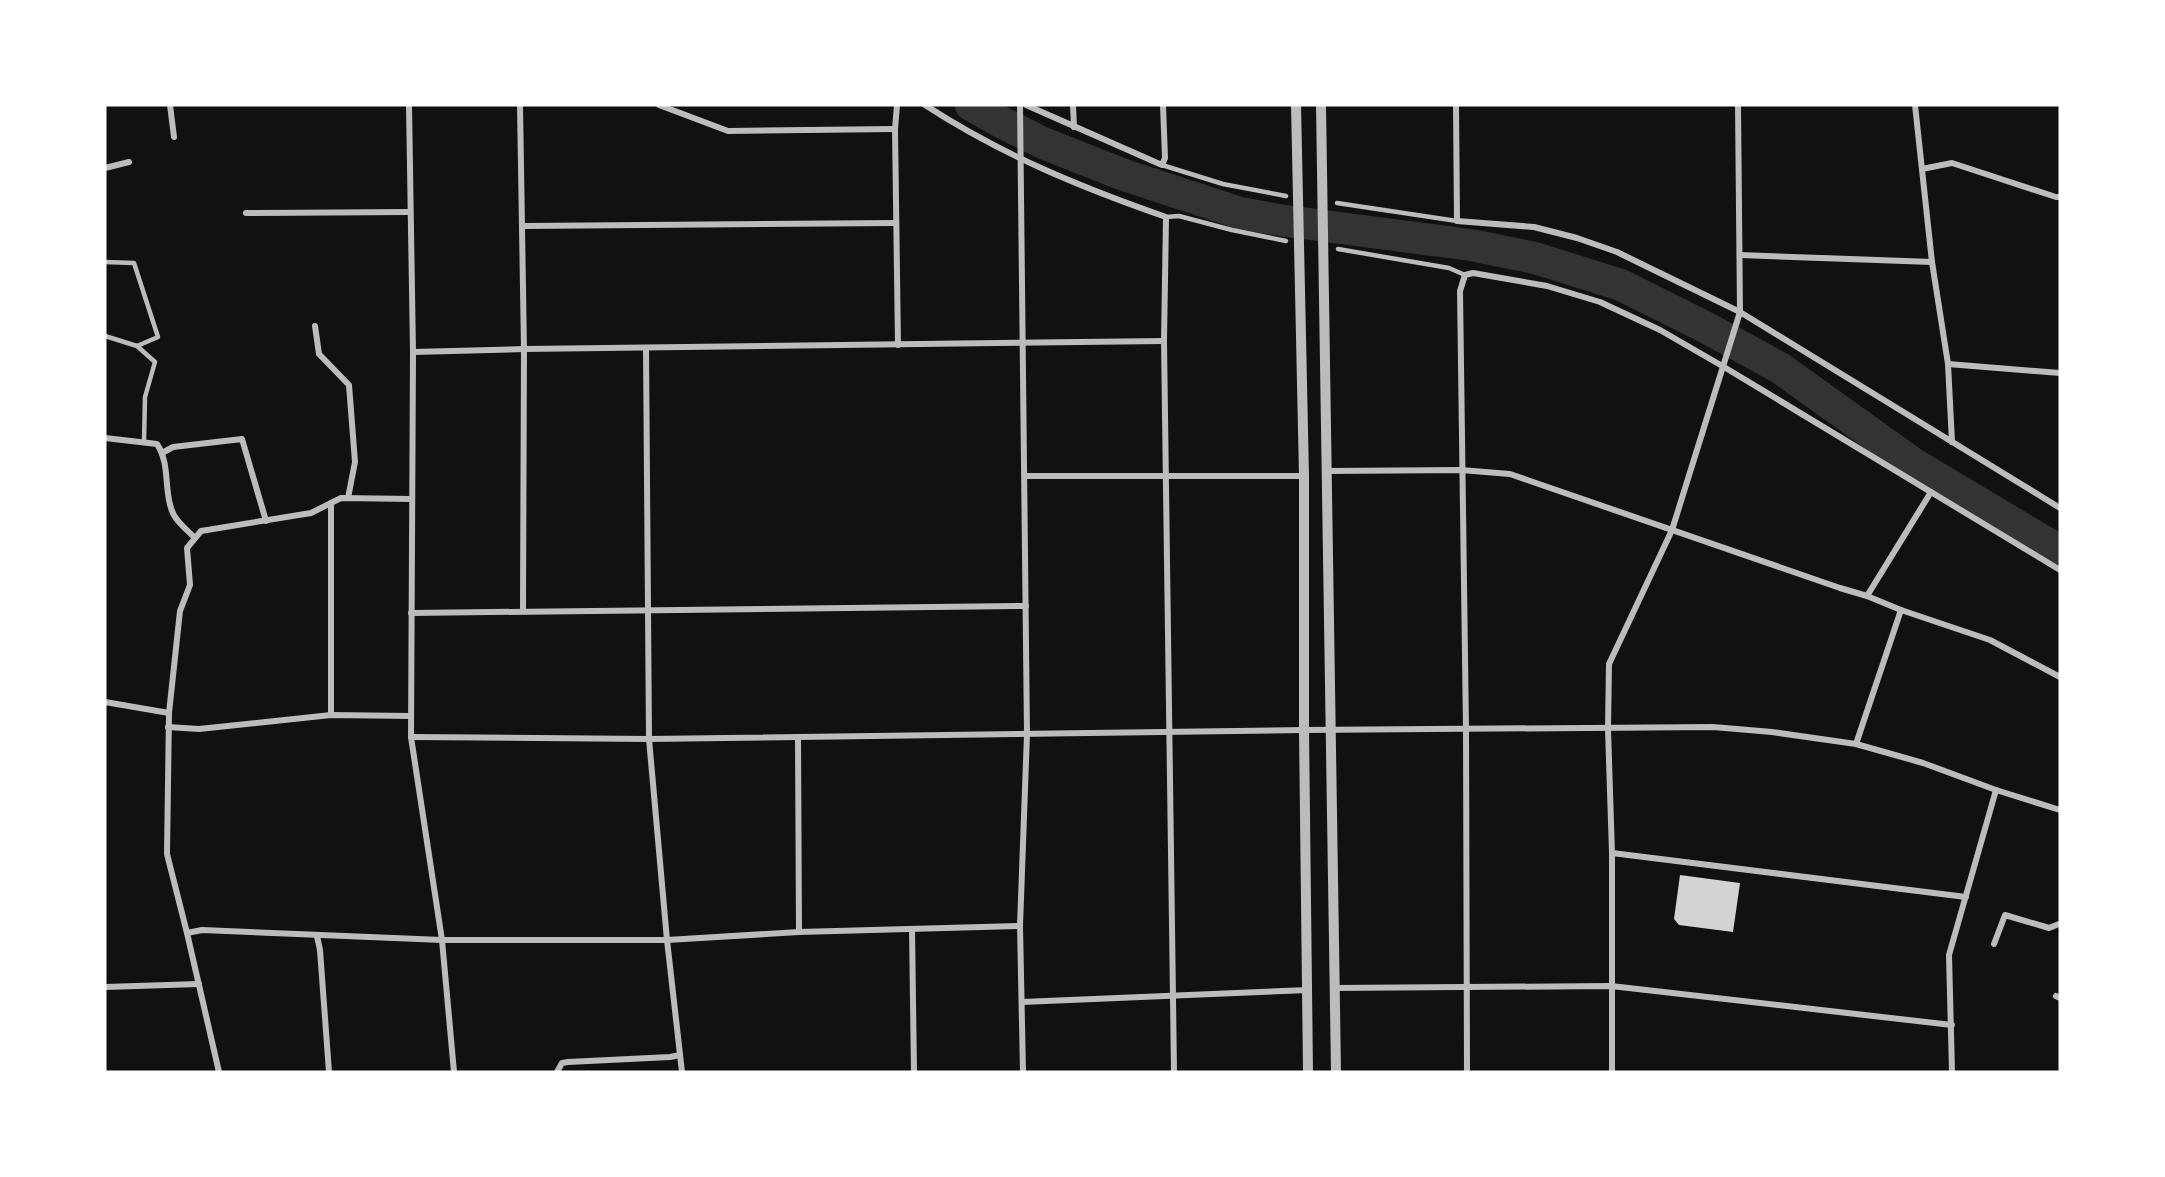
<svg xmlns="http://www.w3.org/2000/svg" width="2165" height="1177" viewBox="0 0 2165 1177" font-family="'Public Sans',sans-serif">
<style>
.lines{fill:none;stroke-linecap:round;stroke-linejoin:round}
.river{stroke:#333;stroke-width:32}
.building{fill:#d3d3d3}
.service{stroke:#bcbcbc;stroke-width:4.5}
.minor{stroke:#bcbcbc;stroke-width:6}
.tertiary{stroke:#bcbcbc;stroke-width:10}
</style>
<rect width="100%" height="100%" fill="#111"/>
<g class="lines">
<polyline class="river" points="971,105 997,120 1043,143 1124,175 1240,213 1279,220 1471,245 1535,258 1621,285 1707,328 1780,368 1914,464 2060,551"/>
</g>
<polygon class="building" points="1680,875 1740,883 1733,932 1679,925 1674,919"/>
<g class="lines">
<g class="service">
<polyline points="1162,165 1223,184 1286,196"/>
<polyline points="1337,203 1457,221"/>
<polyline points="1166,217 1179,216 1232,230 1286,241"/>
<polyline points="1338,249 1449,268 1465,275"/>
<polyline points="105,262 134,263 158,337 137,346"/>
<polyline points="105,336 137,346 155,362 145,397 144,441"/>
</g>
<g class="minor">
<polyline points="170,105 174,137"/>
<polyline points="409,105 413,352 411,737 442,940 454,1072"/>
<polyline points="520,105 524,349 523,610"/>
<polyline points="659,105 728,131 895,129"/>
<polyline points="897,105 895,129 898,345"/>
<path d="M925 105C1002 155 1080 187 1166 217L1164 341 1174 1072"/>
<polyline points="1020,105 1027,734 1020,926 1023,1072"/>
<polyline points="1026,105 1162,165 1165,158 1163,105"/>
<polyline points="1073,105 1074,127"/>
<polyline points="1456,105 1457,221 1534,227 1577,238 1617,252 1740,312 2060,508"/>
<polyline points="1915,105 1932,262 1948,364 1952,442"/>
<polyline points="105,168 129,162"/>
<polyline points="1922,169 1952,163 2056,197 2060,197"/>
<polyline points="246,213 410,212"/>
<polyline points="523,226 896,223"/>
<polyline points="1740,255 1932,262"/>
<polyline points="315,326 319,354 349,385 355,462 348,498"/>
<polyline points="646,348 649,739 667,940 682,1072"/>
<polyline points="413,352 524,349 1164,341"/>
<polyline points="1948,364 2060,373"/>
<path d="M105 438 157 444C170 464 164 487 171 508 174 520 186 529 195 538"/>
<polyline points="162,453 173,447 242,439 266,521"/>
<polyline points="1326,471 1461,470 1510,474 1840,588 1867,596 1901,610 1990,640 2060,677"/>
<polyline points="1025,476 1304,476"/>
<polyline points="331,503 331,715"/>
<polyline points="1867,596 1931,492"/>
<polyline points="411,613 1026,606"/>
<polyline points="105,702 169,713 167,854 187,933 219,1072"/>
<polyline points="169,713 180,611 190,585 187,548 201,531 311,513 341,498 412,499"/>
<polyline points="168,727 199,729 331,715 411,716"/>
<polyline points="411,737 649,739 1304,730 1713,727 1772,732 1856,744 1923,763 1996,790 2060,810"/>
<polyline points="798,737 799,932"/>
<polyline points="1856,744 1901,610"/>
<polyline points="1612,853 1966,897"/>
<polyline points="912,929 914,1072"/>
<polyline points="187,933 202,930 442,940 667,940 799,932 1020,926"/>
<polyline points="317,936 320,950 329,1072"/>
<polyline points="1994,944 2005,915 2049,928 2059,924"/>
<polyline points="105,987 199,984"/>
<polyline points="1334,988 1611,986 1952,1025"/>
<polyline points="2056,996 2060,998"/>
<polyline points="1022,1002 1308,990"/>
<polyline points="557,1072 562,1063 568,1062 670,1057 680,1055"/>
<polyline points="1467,1072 1466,729 1460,291 1465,275 1473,273 1547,286 1600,302 1660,330 1724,367 2060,570"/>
<polyline points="1612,1072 1612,853 1608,729 1609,664 1672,530 1740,312 1738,105"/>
<polyline points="1952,1072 1949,955 1996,790"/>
</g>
<g class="tertiary">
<polyline points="1296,105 1304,476 1304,730 1308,1072"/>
<polyline points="1321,105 1336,1072"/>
</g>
</g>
<rect width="2165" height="1177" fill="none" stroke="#ffffff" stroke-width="213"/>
</svg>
